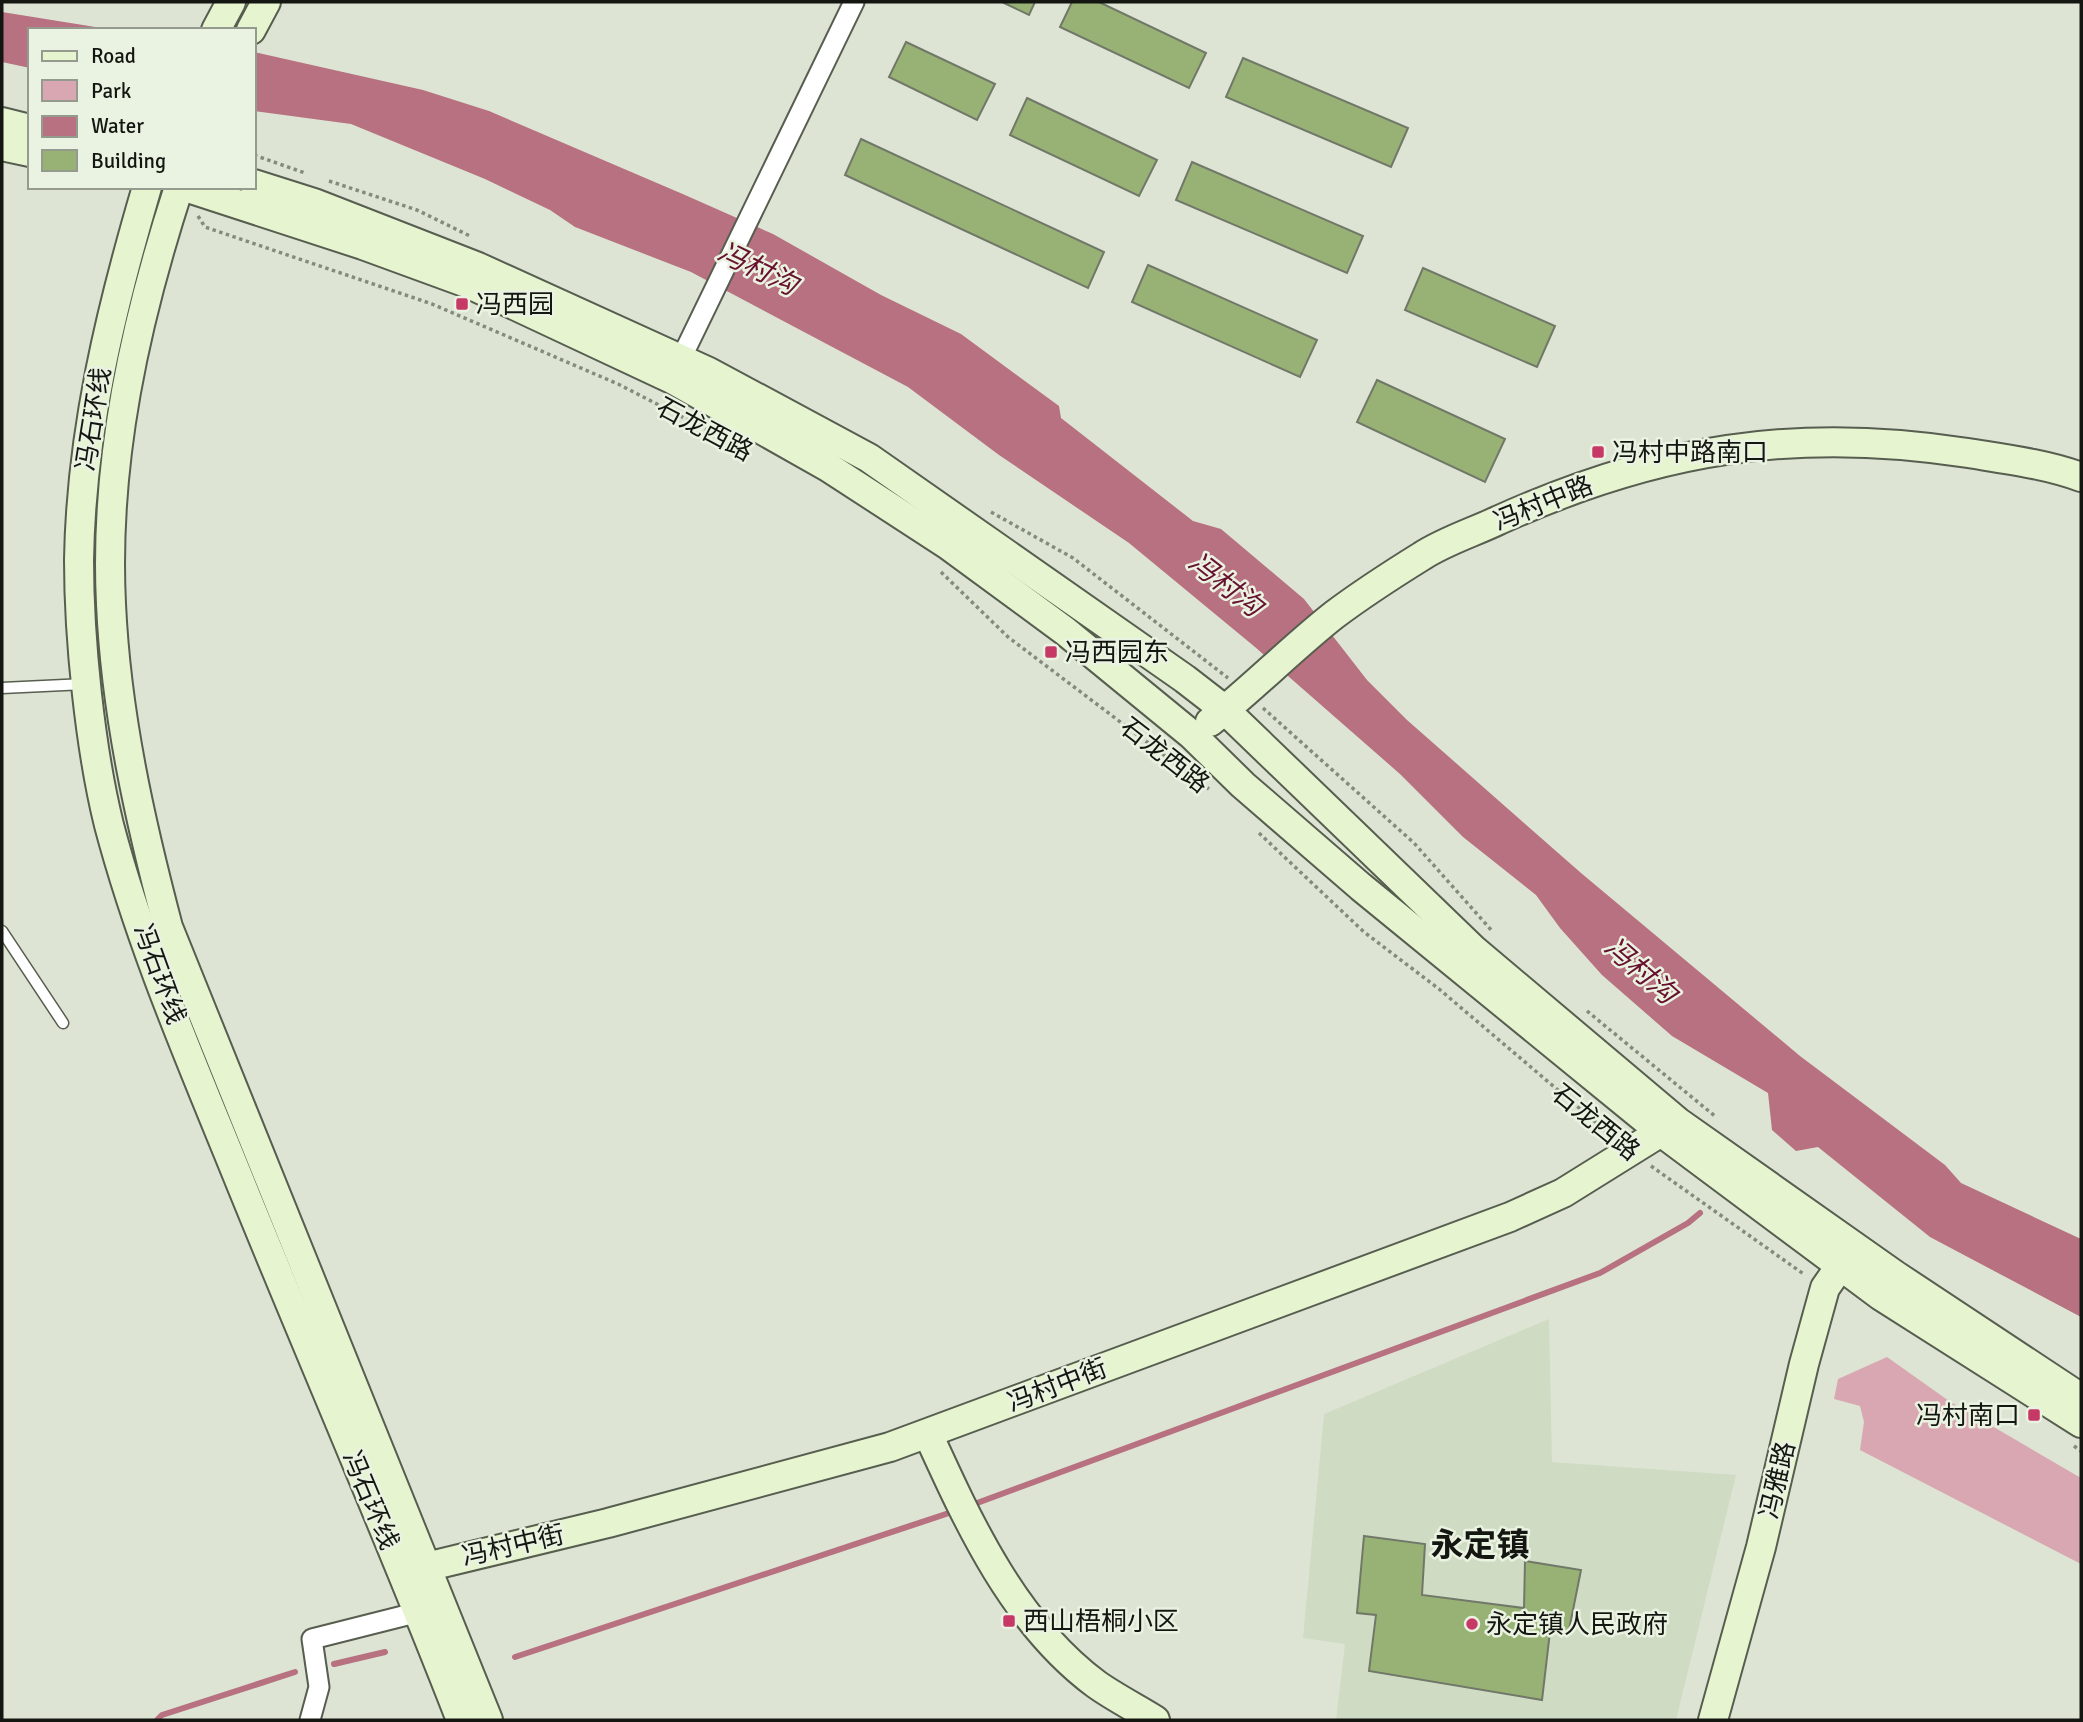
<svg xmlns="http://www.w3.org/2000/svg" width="2083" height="1722" viewBox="0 0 2083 1722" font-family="Signika,'Noto Sans SC',sans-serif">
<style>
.built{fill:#d0dbc4}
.green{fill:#d8a7b1}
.water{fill:#b77180}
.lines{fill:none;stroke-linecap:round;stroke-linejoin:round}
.stream{stroke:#b77180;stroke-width:6}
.building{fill:#97b274;stroke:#717869;stroke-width:2}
.lane-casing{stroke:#575d4f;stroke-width:13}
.street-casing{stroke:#575d4f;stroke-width:23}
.secondary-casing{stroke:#575d4f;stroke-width:32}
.path{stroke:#858a7e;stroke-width:3.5;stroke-dasharray:3.5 3.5;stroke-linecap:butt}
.lane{stroke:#fff;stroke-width:10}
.street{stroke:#fff;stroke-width:19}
.secondary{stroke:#e6f5d0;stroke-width:28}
.poi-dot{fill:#c63966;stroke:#eaf2e1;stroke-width:2.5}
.labels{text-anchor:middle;stroke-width:5;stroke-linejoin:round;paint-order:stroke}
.poi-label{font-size:26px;fill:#141611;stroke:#eaf2e1;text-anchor:start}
.street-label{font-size:26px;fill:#141611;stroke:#eaf2e1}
.water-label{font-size:28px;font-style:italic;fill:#67112f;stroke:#eaf2e1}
.district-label{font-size:33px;font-weight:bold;fill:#141611;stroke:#eaf2e1}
</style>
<rect width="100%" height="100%" fill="#dde4d4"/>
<polygon class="built" points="1549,1319 1552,1462 1736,1475 1676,1720 1336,1720 1345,1644 1303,1638 1324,1414"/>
<polygon class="green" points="1887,1357 1949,1401 2081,1478 2081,1564 1860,1450 1864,1422 1860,1406 1834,1399 1838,1379"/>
<g class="water">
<polygon points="2,12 114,30 30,30 30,68 2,62"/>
<polygon points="254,52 423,90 489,111 685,195 773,234 881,295 961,334 1059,406 1061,418 1193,521 1221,529 1304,599 1367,680 1407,720 1581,873 1800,1056 1945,1165 1961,1183 2081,1239 2081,1317 1930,1237 1818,1147 1796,1151 1772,1130 1768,1093 1672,1036 1602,975 1560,928 1536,895 1463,837 1400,774 1255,647 1129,543 999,455 908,387 691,272 575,227 550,210 485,179 351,124 254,111"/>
</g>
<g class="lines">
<g class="stream">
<polyline points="969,1506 1600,1273 1688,1223 1700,1213"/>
<polyline points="515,1657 955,1511"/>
<polyline points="334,1664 385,1652"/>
<polyline points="157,1720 162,1715 295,1672"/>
</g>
</g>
<g class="building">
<polygon points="1002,2 1035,2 1029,15"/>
<polygon points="1072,2 1099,2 1206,53 1189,88 1060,27"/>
<polygon points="906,42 995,84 977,120 889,77"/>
<polygon points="1243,58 1408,128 1391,167 1226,97"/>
<polygon points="1027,98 1157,160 1139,196 1010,135"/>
<polygon points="861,139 1104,252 1088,288 845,175"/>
<polygon points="1192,162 1363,236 1347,273 1176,200"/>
<polygon points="1148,265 1317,340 1300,377 1132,302"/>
<polygon points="1423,268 1555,326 1537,367 1405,310"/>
<polygon points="1377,380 1505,439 1485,482 1357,422"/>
<polygon points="1364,1536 1425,1544 1422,1595 1524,1608 1525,1561 1581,1570 1568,1635 1550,1632 1542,1700 1369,1671 1376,1615 1357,1613"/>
</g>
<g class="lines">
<defs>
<g id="lane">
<polyline points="2,688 85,684"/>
<polyline points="2,931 63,1023"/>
</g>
<g id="street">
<polyline points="676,369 854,2"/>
<polyline points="310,1720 319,1687 312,1639 419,1612"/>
</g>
<g id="secondary">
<polyline points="216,30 231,2"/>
<polyline points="251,30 266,2"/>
<polyline points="2,122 30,129"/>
<polyline points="2,146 30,152"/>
<polyline points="254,184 314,203 478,267 709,372 869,458 1185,679 1225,710 1474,950 1678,1122 1895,1275 2081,1398"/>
<path d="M147 187C111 309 81 432 79 560 79 639 90 748 109 825 142 950 195 1070 243 1189 315 1366 392 1542 461 1720"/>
<path d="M179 187C135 322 104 461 111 604 116 714 140 821 168 927L488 1720"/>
<polyline points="185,187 363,245 467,283 672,379 828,467 948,545 1065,631 1192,735 1243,785 1361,887 1661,1132 1881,1296 2081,1423"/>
<path d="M1210 722C1253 688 1291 649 1334 615 1362 594 1393 574 1422 556 1445 541 1474 532 1499 520 1656 449 1796 426 1968 453 2005 459 2045 464 2081 477"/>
<path d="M928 1434C969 1524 1014 1623 1096 1684 1114 1697 1136 1708 1155 1720"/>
<polyline points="426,1567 608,1523 890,1447 1510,1217 1563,1193 1661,1132"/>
<polyline points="1713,1720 1761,1547 1804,1364 1825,1288 1850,1252"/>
</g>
</defs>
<use href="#lane" class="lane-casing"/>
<use href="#street" class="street-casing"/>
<use href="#secondary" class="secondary-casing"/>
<g class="path">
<polyline points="254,155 305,173"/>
<polyline points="329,181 417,210 472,237"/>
<polyline points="198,216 205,227 432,304 618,384 723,438"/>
<polyline points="991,512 1073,558 1228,678"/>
<polyline points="941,572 1008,637 1209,789"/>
<polyline points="1263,708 1414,843 1493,932"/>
<polyline points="1259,833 1364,932 1439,989 1612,1136"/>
<polyline points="1587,1011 1716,1117"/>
<polyline points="1651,1166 1805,1275"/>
<polyline points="2074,1446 2081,1451"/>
</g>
<use href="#lane" class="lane"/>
<use href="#street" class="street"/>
<use href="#secondary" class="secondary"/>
</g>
<g class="poi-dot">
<rect x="455" y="297" width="14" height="14" rx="3.5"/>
<rect x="1591" y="445" width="14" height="14" rx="3.5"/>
<rect x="1044" y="645" width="14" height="14" rx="3.5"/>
<rect x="2027" y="1408" width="14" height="14" rx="3.5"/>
<rect x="1002" y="1614" width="14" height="14" rx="3.5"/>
<circle cx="1472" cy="1624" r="7"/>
</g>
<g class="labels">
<g class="poi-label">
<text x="476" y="313">冯西园</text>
<text x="1612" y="461">冯村中路南口</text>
<text x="1065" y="661">冯西园东</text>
<text x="2020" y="1424" text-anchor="end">冯村南口</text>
<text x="1023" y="1630">西山梧桐小区</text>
<text x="1486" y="1633">永定镇人民政府</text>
</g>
<g class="street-label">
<text transform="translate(93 419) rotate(-81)" y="9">冯石环线</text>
<text transform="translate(705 429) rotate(28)" y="9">石龙西路</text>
<text transform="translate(1543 503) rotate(-22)" y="9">冯村中路</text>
<text transform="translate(1165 755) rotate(38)" y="9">石龙西路</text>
<text transform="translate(160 974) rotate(70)" y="9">冯石环线</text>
<text transform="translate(1596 1122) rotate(39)" y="9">石龙西路</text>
<text transform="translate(1057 1385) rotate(-21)" y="9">冯村中街</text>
<text transform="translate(1777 1480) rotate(-77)" y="9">冯雅路</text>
<text transform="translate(371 1500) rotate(67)" y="9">冯石环线</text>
<text transform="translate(513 1545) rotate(-13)" y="9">冯村中街</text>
</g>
<g class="water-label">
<text transform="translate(758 268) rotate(26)" y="10">冯村沟</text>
<text transform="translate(1226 584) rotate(38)" y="10">冯村沟</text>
<text transform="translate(1641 970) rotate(41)" y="10">冯村沟</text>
</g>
<g class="district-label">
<text x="1480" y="1556">永定镇</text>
</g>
</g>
<rect width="2083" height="1722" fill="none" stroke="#141611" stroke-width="7"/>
<rect x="28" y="28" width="228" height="161" fill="#eaf2e1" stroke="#949a8e" stroke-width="2"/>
<rect x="42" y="51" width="35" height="10" fill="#e6f5d0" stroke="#949a8e" stroke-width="2"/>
<text x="91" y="63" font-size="21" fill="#141611">Road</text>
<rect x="42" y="80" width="35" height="21" fill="#d8a7b1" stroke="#949a8e" stroke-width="2"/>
<text x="91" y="98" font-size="21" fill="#141611">Park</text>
<rect x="42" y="116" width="35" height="21" fill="#b77180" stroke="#949a8e" stroke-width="2"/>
<text x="91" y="133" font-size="21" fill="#141611">Water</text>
<rect x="42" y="150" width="35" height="21" fill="#97b274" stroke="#949a8e" stroke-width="2"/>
<text x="91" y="168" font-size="21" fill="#141611">Building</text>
</svg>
